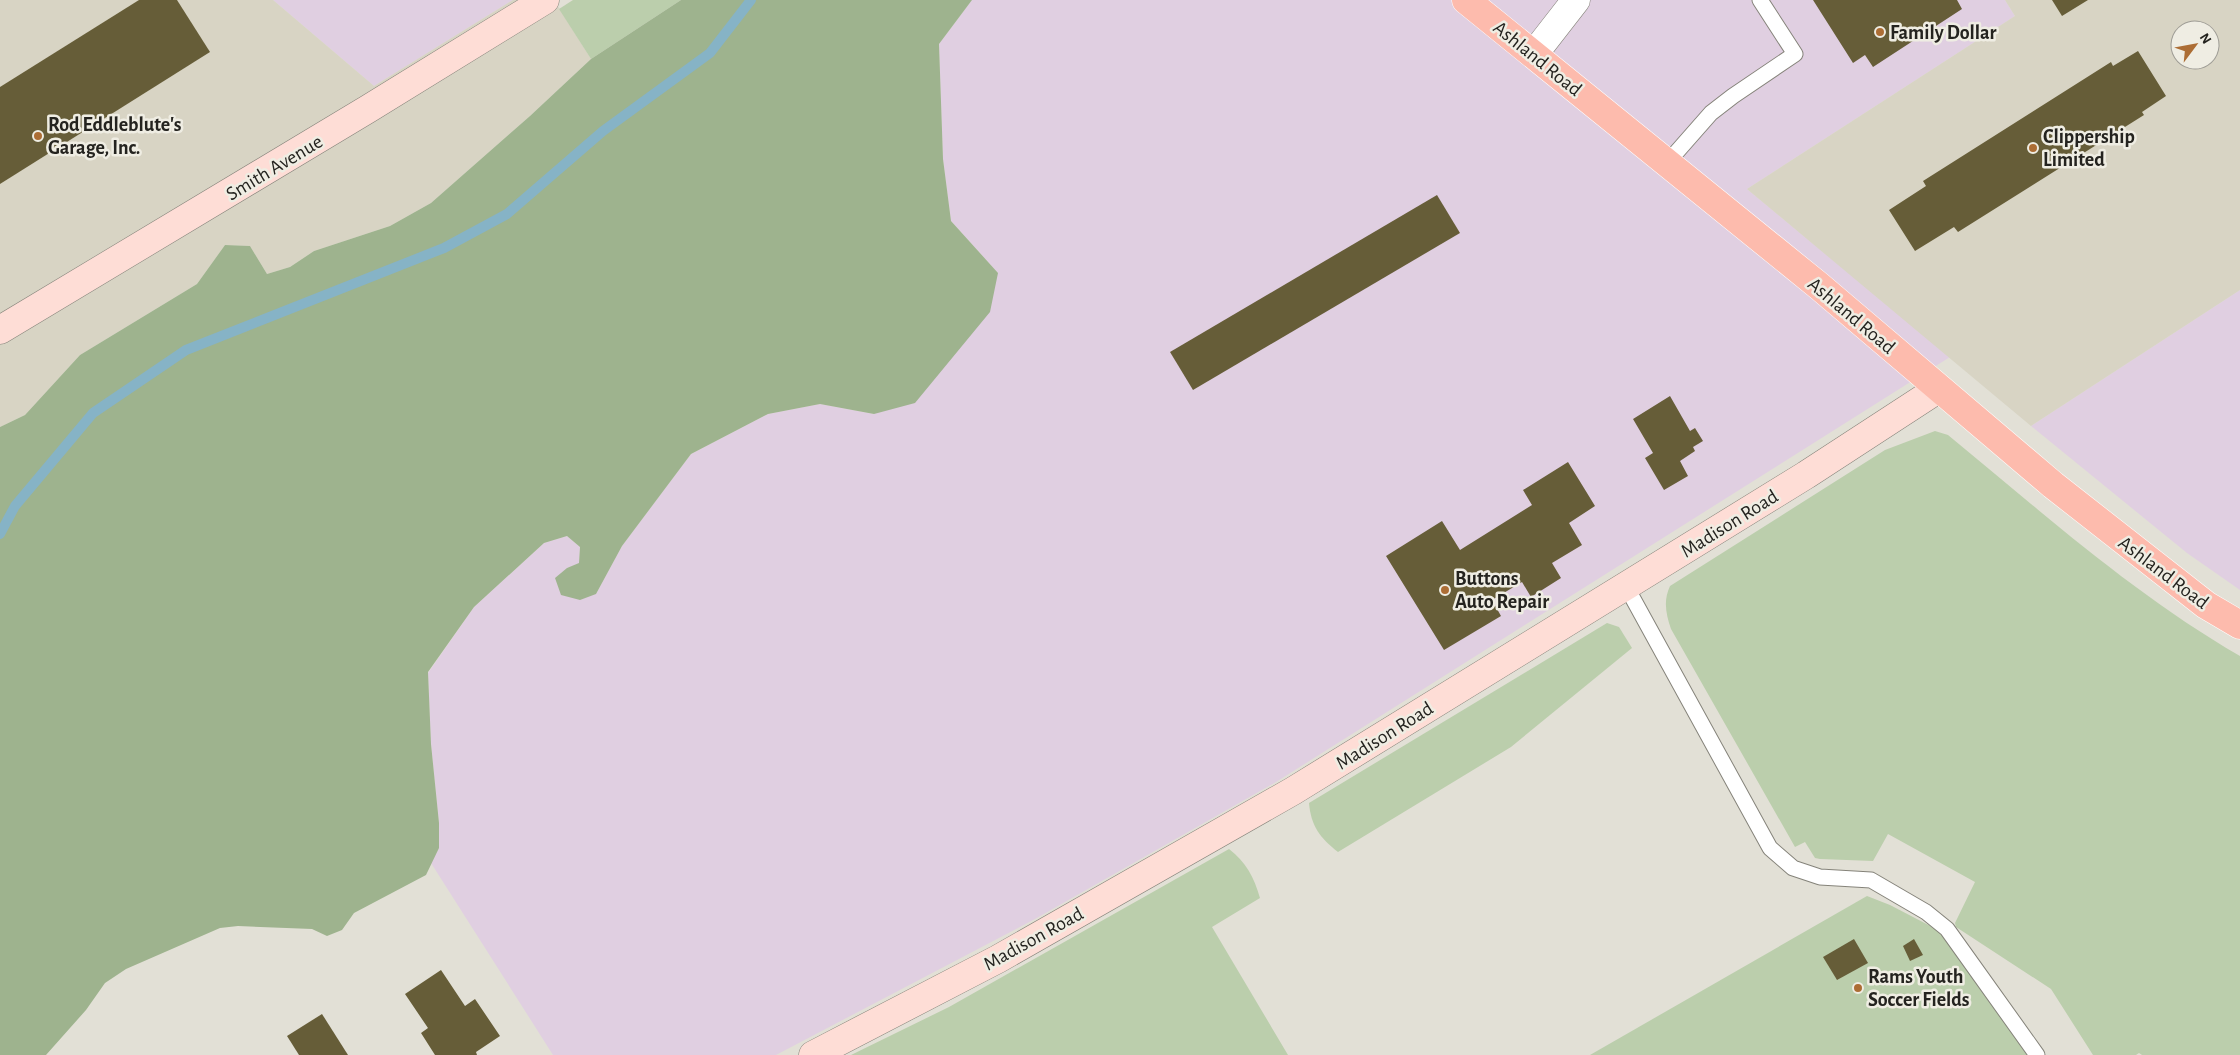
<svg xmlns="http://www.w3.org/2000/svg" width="2240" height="1055" viewBox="0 0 2240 1055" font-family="'Alegreya Sans',sans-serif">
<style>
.commercial{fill:#e0cfe1}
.built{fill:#d8d4c4;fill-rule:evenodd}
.green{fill:#bbceac}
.forest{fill:#9eb38e}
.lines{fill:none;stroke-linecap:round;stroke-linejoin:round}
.stream{stroke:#86b3c6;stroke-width:10}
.building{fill:#665d38}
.lane-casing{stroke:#85837a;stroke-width:17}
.street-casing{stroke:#85837a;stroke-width:29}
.secondary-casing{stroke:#85837a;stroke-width:29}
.primary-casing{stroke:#fff;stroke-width:29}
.lane{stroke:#fff;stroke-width:15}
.street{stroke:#fff;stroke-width:28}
.secondary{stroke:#feddd6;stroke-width:28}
.primary{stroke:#fdbbad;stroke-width:28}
.poi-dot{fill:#ac6d34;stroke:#efede3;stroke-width:2}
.labels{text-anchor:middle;stroke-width:5;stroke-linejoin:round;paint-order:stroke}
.poi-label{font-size:20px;font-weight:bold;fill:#24231f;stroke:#efede3;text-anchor:start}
.street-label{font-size:20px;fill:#24231f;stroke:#efede3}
</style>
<rect width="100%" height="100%" fill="#e2e0d6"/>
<g class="commercial">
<polygon points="273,0 513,0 374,86"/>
<polygon points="972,0 2005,0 2015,16 1747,189 1950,357 1276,782 1035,919 776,1055 553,1055 431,863 439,848 439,823 431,744 428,673 474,607 544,543 567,536 580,547 579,564 567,568 596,594 622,546 691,454 768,414 820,404 874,414 998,273 951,221 943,159 939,44"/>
<polygon points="2240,290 2240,590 2187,553 2031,426"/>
</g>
<g class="built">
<polygon points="0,0 273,0 374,86 513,0 554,0 591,59 530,116 431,203 390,226 314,251 290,267 267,274 250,246 225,245 197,284 80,355 25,415 0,427"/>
<path d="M2005 0H2240V290L2031 426 1747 189 2015 16ZM2180 30H2210V60H2180Z"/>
</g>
<g class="green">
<polygon points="573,0 681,0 591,59 559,9"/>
<path d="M1935 431 1948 435C2043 513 2133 594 2240 656V1055H2142L2139 1053 2136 1055H2093L2051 989 1956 927 1955 923 1975 882 1888 834 1873 861 1820 859 1815 858 1805 842 1795 847 1671 629C1666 614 1663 601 1670 586L1885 450Z"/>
<path d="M1607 623 1619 627 1632 648 1511 747 1338 852C1320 838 1311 826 1309 803Z"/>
<path d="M1229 849C1246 862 1254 877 1260 898L1212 927 1288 1055H851L949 1007Z"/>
<polygon points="1867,896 1890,905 1938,930 2029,1055 1590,1055"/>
</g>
<polygon class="forest" points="681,0 972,0 939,44 943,159 951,221 998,273 990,312 915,403 874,414 820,404 768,414 691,454 622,546 596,594 580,600 561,595 555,578 567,568 579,563 580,547 567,536 544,543 474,607 428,672 431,744 439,823 439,848 426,875 354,913 342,930 327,936 312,929 238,926 220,928 126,969 105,983 86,1010 46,1055 0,1055 0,427 25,415 80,355 197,284 225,245 250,246 267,274 290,267 314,251 390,226 431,203 530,116 591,59"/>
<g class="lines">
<polyline class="stream" points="0,534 15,506 93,413 186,350 444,248 507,214 603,131 710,53 751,0"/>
</g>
<g class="building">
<polygon points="139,0 177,0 210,52 0,184 0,87"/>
<polygon points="1813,0 1957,0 1962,9 1873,67 1865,55 1853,63"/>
<polygon points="2052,0 2088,0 2062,16"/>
<polygon points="2138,51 2166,96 2142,112 2144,115 1958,232 1954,227 1915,251 1889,210 1926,186 1923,181 2111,62 2113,66"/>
<polygon points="1437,195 1460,233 1193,390 1170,352"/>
<polygon points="1670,396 1690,431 1695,428 1703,441 1693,447 1695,451 1680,461 1688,476 1664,490 1645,458 1653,453 1633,419"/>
<polygon points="1568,462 1595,506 1569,523 1582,545 1552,563 1561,578 1531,597 1522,582 1492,600 1501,616 1444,650 1386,556 1442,521 1460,550 1532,505 1523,490"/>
<polygon points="1854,939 1868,963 1837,980 1823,957"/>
<polygon points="1914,939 1923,955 1910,961 1903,946"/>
<polygon points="441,970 465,1006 475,999 500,1036 476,1052 477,1055 435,1055 421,1033 428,1028 405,994"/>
<polygon points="322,1014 348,1055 299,1055 287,1036"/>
</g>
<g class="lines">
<defs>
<g id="lane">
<polyline points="1667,163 1711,113 1733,96 1795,54 1760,0"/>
<polyline points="1626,586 1770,848 1793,868 1820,877 1871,880 1926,912 1947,929 2037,1055"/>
</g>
<polyline id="street" points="1534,54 1576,0"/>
<g id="secondary">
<polyline points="0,330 368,109 545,0"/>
<polyline points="813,1055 998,959 1293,791 1806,475 1938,389"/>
</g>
<polyline id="primary" points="1466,0 1819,286 2053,485 2206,605 2240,625"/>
</defs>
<use href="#lane" class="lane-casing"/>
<use href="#street" class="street-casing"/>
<use href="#secondary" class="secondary-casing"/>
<use href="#primary" class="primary-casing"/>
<use href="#lane" class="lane"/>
<use href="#street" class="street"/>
<use href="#secondary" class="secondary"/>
<use href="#primary" class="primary"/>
</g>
<g class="poi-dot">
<circle cx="1880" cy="32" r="5"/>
<circle cx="38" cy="136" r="5"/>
<circle cx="2033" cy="148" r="5"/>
<circle cx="1445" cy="590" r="5"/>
<circle cx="1858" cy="988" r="5"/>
</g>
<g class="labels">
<g class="poi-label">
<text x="1890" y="39">Family Dollar</text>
<text x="48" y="131">Rod Eddleblute's<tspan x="48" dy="23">Garage, Inc.</tspan></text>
<text x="2043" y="143">Clippership<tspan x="2043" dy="23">Limited</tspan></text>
<text x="1455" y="585">Buttons<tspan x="1455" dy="23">Auto Repair</tspan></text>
<text x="1868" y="983">Rams Youth<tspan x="1868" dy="23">Soccer Fields</tspan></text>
</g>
<g class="street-label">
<text transform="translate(1538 58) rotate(39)" y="7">Ashland Road</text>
<text transform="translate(274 167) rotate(-31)" y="7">Smith Avenue</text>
<text transform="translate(1852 315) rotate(40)" y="7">Ashland Road</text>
<text transform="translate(1729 523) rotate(-32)" y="7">Madison Road</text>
<text transform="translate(2164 572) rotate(37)" y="7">Ashland Road</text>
<text transform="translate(1384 735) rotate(-32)" y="7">Madison Road</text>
<text transform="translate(1033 938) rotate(-29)" y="7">Madison Road</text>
</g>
</g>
<g transform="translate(2195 45) rotate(58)"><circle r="24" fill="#efede3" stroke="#9e9c95"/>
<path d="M0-4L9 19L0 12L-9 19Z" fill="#ac6d34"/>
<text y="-8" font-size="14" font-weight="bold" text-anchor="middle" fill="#24231f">N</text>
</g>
</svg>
